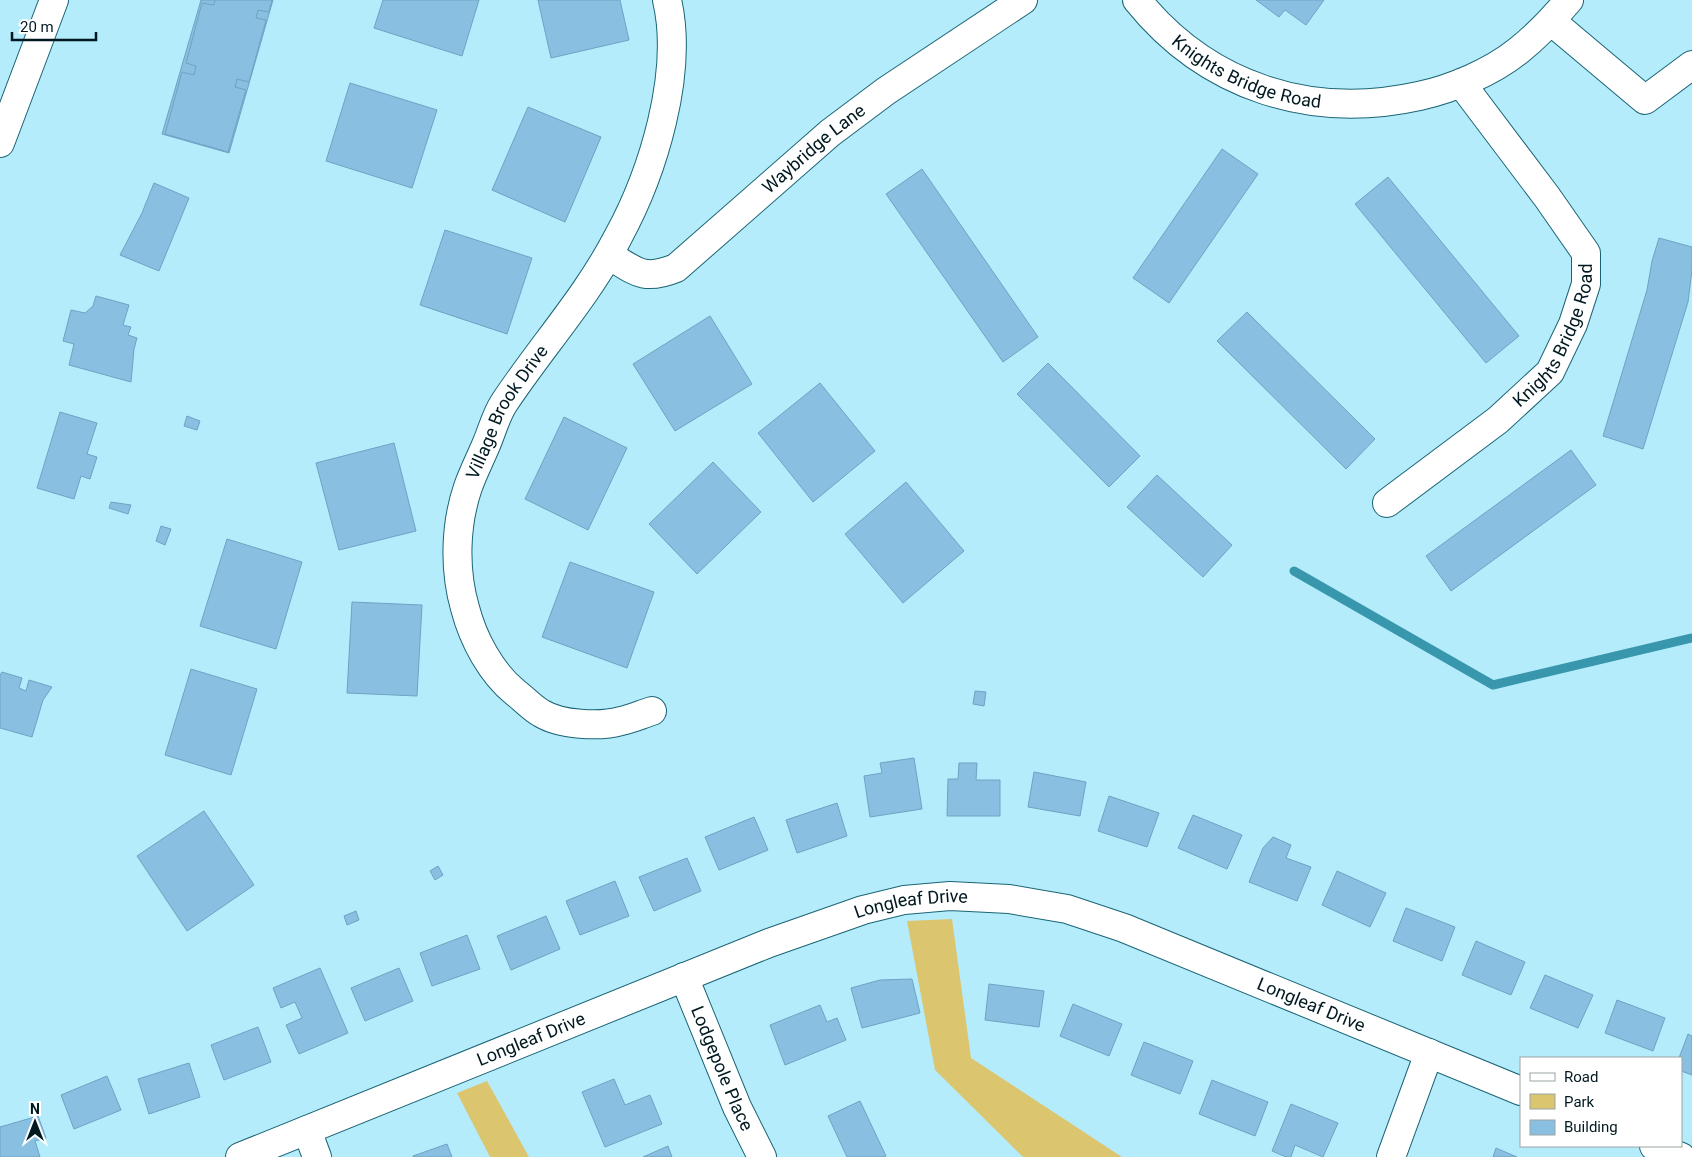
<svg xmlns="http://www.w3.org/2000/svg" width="1692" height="1157" viewBox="0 0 1692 1157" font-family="Roboto,sans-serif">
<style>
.green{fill:#dbc56f}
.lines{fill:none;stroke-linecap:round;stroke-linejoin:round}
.stream{stroke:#3897ad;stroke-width:9}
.building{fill:#89c0e1;stroke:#6da3c3}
.minor-casing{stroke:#1a6575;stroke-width:30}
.minor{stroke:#fff;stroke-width:28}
.labels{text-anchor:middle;stroke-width:4;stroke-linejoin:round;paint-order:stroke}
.street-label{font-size:18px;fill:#001920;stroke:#fff}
</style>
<rect width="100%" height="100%" fill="#b5ecfb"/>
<g class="green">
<polygon points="952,919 971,1058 1122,1157 1023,1157 935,1070 907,921"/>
<polygon points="487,1081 529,1157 490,1157 457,1093"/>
</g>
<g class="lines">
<polyline class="stream" points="1294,571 1493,685 1692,638"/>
</g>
<g class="building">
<polygon points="201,0 273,0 229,153 162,134"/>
<polygon points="215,0 272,0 269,12 258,10 256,18 266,20 249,82 237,79 235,87 246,90 228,152 165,134 182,72 194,75 196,66 186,63 202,3 214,5"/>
<polygon points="383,0 479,0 462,56 374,28"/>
<polygon points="538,0 620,0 629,40 551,58"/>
<polygon points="1256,0 1324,0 1306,25 1285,10 1279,17"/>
<polygon points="350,83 437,110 412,188 326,161"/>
<polygon points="528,107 601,137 565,222 492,190"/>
<polygon points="1222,149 1258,174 1169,303 1133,278"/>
<polygon points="922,169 1038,337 1003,362 886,194"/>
<polygon points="1388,177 1519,336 1486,363 1355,204"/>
<polygon points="154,183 189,198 159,271 120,255 142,213"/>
<polygon points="445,230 532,258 507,334 420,305"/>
<polygon points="1659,238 1692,247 1692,270 1688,302 1643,449 1603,436 1647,290 1652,261"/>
<polygon points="96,296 129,305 123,325 131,327 128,335 137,338 134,349 131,382 69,365 74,344 63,341 71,310 85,313 93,306"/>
<polygon points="1247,312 1375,439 1346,469 1217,341"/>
<polygon points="710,316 752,384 675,431 633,364"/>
<polygon points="1048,363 1140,456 1109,487 1017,394"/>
<polygon points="820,383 875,451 813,502 758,433"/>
<polygon points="60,412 97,423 87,454 97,457 90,479 81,476 74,499 37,488"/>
<polygon points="187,416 200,421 197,430 184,426"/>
<polygon points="564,417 627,448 588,530 525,499"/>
<polygon points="394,443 416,531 339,550 316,463"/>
<polygon points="1571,450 1596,485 1451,591 1426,556"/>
<polygon points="713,462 761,512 697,574 649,524"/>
<polygon points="1157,475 1232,545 1203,577 1127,507"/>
<polygon points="906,482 964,551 903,603 845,534"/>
<polygon points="111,502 131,505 128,514 109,508"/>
<polygon points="161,526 171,529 165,545 156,541"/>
<polygon points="227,539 302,562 276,649 200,626"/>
<polygon points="570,562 654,592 627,668 542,637"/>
<polygon points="352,602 422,605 417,696 347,693"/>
<polygon points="191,669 257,689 231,775 165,755"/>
<polygon points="2,672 22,678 19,688 26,691 29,680 52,687 43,700 32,737 0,728 0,675"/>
<polygon points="975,691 986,692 984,706 973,704"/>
<polygon points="914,758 922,809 870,817 864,776 882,773 880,763"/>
<polygon points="959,763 977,763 976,780 1000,780 1000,816 947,816 948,779 958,779"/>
<polygon points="1034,772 1086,782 1080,816 1028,807"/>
<polygon points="1109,796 1159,813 1147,847 1098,831"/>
<polygon points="837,803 847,836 797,853 786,820"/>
<polygon points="204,811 254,885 187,931 137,856"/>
<polygon points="1193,815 1242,835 1227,869 1178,848"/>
<polygon points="754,817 768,850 719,870 705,837"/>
<polygon points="1273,837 1291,845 1286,858 1311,867 1297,901 1249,882 1263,848"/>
<polygon points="687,858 701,891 654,911 639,877"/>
<polygon points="438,866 443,875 435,880 430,871"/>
<polygon points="1337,871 1386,893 1370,927 1322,905"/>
<polygon points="615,881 629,916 580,935 566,901"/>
<polygon points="1406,908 1455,927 1442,961 1393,941"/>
<polygon points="356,911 359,920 347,925 344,916"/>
<polygon points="546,916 560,949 511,970 497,936"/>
<polygon points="467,935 480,969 432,986 420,953"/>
<polygon points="1476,941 1525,962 1511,995 1462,975"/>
<polygon points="320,968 348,1033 299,1054 286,1025 302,1018 295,1002 281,1008 273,988"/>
<polygon points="399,968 413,1001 365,1021 351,988"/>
<polygon points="1545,975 1593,995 1578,1028 1530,1008"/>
<polygon points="912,979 920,1013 862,1028 851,988 880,980"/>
<polygon points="989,984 1044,991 1039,1027 985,1020"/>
<polygon points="1617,1000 1665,1018 1653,1051 1605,1033"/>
<polygon points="1073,1004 1122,1024 1109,1056 1060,1036"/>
<polygon points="820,1005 827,1022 837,1018 846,1040 785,1065 770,1025"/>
<polygon points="258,1027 271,1062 224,1080 211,1045"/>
<polygon points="1688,1034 1692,1036 1692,1075 1681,1071 1681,1058 1679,1058"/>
<polygon points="1144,1042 1193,1061 1180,1094 1131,1075"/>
<polygon points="189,1063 200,1097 149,1114 138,1079"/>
<polygon points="107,1076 121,1110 74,1129 61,1095"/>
<polygon points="614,1079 625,1105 650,1095 662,1124 605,1147 582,1092"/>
<polygon points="1212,1080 1268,1102 1255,1136 1199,1114"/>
<polygon points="860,1101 886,1156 884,1157 847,1157 828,1116"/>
<polygon points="1291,1104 1338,1123 1323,1157 1295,1145 1291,1157 1286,1157 1272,1151"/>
<polygon points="38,1116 46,1138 35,1141 40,1157 0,1157 0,1127"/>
<polygon points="447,1144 452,1157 413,1157 413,1156"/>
<polygon points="668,1146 672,1157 643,1157"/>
<polygon points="1496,1148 1517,1157 1493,1157"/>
</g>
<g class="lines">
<defs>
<g id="minor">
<path id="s1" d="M1137 0C1207 87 1311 120 1419 96 1452 89 1492 72 1518 51 1537 36 1554 18 1569 0"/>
<polyline points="1551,21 1645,100 1692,65"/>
<polyline points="0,143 54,0"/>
<path id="s2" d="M609 255C636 272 644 281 676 268L830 133 886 91 1023 0"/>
<path id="s3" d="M1387 503 1498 420 1550 372 1573 324 1586 284V253L1547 197 1461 83"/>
<path id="s4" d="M652 711C642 714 632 719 621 721 600 727 560 725 541 713 532 708 524 699 516 693 491 673 473 639 465 608 454 570 455 525 468 487 473 473 480 459 486 445 492 431 496 415 504 403 541 347 587 297 618 237 653 173 684 73 667 0"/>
<path id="s5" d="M684 977 737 1107 762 1157"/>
<polyline points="307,1130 317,1157"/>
<polyline points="1654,1146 1681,1157"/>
<path id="s6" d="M240 1157 769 943 863 910 904 900 950 896 1009 899 1067 909 1124 928 1521 1091"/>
<polyline points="1391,1157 1429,1053"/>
</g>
</defs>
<use href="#minor" class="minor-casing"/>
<use href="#minor" class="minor"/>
</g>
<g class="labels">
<g class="street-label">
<text dy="6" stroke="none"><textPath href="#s1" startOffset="135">Knights Bridge Road</textPath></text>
<text dy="6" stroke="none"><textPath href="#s2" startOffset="255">Waybridge Lane</textPath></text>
<text dy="6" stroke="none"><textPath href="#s3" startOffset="244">Knights Bridge Road</textPath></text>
<text dy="6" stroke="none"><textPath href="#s4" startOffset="455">Village Brook Drive</textPath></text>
<text dy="6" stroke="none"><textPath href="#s6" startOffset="719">Longleaf Drive</textPath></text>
<text dy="6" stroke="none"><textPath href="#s6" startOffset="1139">Longleaf Drive</textPath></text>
<text dy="6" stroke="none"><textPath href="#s6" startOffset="314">Longleaf Drive</textPath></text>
<text dy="6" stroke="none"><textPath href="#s5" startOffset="99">Lodgepole Place</textPath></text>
</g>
</g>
<rect x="1520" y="1057" width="162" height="90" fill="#ffffff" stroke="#99a3a6"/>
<rect x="1530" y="1073" width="25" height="8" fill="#ffffff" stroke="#99a3a6"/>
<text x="1564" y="1082" font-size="15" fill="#001920">Road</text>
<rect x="1530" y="1094" width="25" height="15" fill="#dbc56f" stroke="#99a3a6"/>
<text x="1564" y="1107" font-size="15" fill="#001920">Park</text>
<rect x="1530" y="1120" width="25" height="15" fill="#89c0e1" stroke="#99a3a6"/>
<text x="1564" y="1132" font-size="15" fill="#001920">Building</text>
<g transform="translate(35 1122)" stroke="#ffffff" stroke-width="4" paint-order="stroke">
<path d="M0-4L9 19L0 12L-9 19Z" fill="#001920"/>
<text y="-8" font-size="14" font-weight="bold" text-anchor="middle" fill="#001920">N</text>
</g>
<path d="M12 32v8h84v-8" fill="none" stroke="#001920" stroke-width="2.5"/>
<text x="20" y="32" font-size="15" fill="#001920" stroke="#ffffff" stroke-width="4" paint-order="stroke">20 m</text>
</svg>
